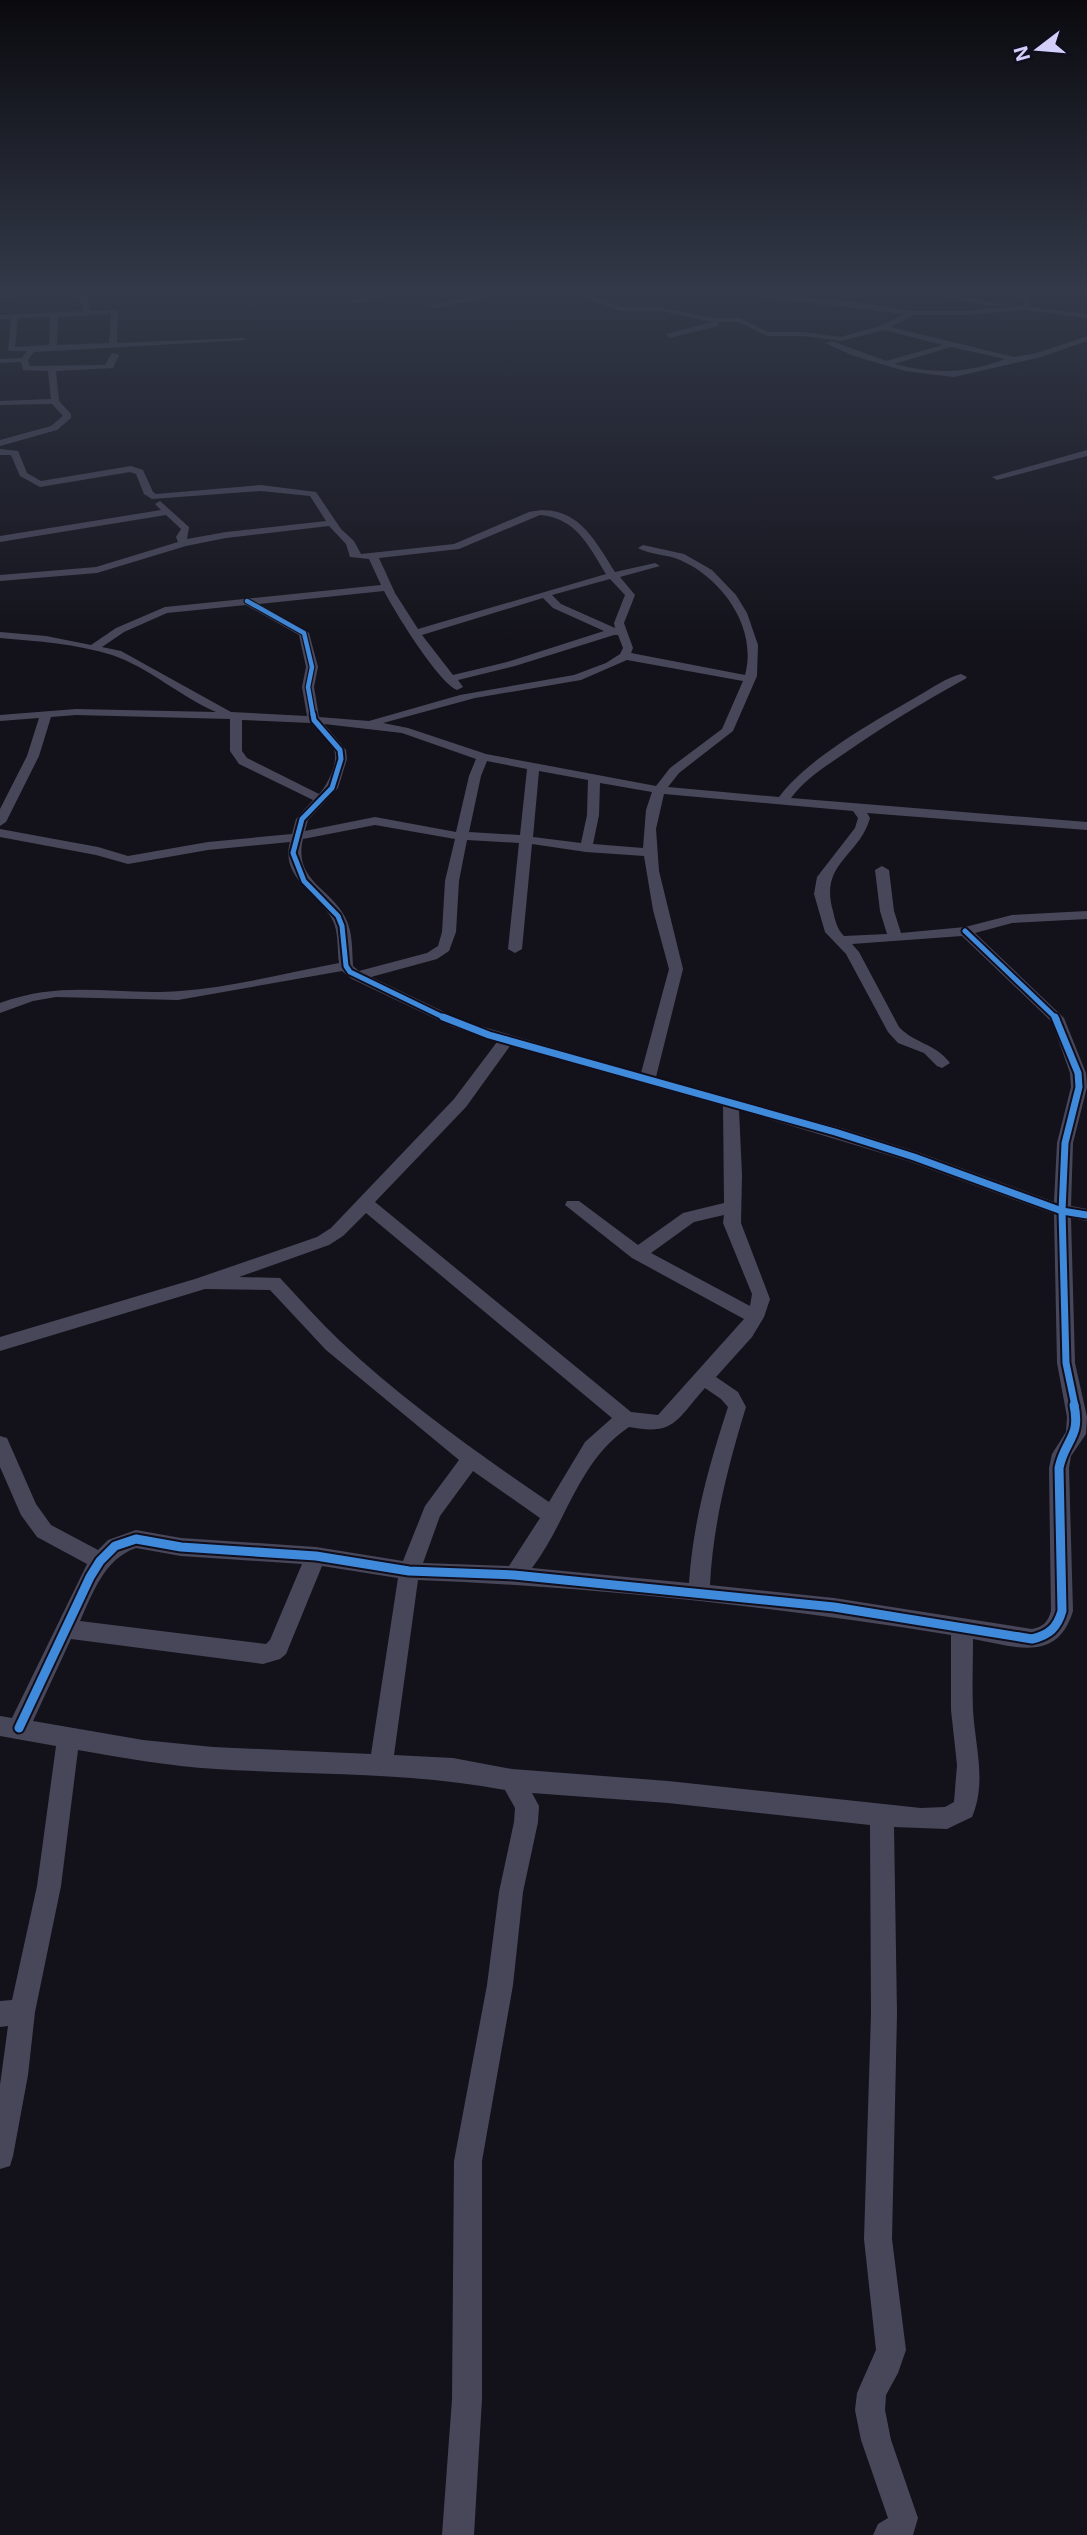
<svg xmlns="http://www.w3.org/2000/svg" width="1087" height="2535" viewBox="0 0 1087 2535" font-family="Inter,sans-serif">
<style>
.lines{fill:none;stroke-linecap:round;stroke-linejoin:round}
.minor{fill:#48475a;fill-rule:evenodd}
.cycleway-far3-casing{stroke:#100e1d;stroke-width:7}
.cycleway-far2-casing{stroke:#100e1d;stroke-width:9}
.cycleway-far1-casing{stroke:#100e1d;stroke-width:11}
.cycleway-casing{stroke:#100e1d;stroke-width:13}
.cycleway-far3{stroke:#408adc;stroke-width:4.5}
.cycleway-far2{stroke:#408adc;stroke-width:5}
.cycleway-far1{stroke:#408adc;stroke-width:7}
.cycleway{stroke:#408adc;stroke-width:9}
</style>
<rect width="100%" height="100%" fill="#13121a"/>
<g class="lines">
<g class="minor">
<polygon points="19,292 37,292 0,298 0,294"/>
<path d="M77 292H85L90 311 118 310 117 343 243 338 247 340 34 352 28 360 30 366 105 365 112 353 119 355 113 368 56 371 59 401 71 414V418L57 430 0 446V440L51 426 63 416 52 404 0 405V401L51 399 48 371 23 370 21 362 0 363V359L22 358 27 351H8L11 319H0V315L83 311ZM111 314 109 343 57 345 58 317ZM50 317 49 345 15 347 18 318Z"/>
<polygon points="392,292 404,292 354,303 350,301"/>
<polygon points="490,292 501,294 433,308 429,306"/>
<path d="M571 292H580L621 307H660L713 318H740L768 332H803L841 337 883 325 905 314 746 295 750 293 856 302 912 311H967L1022 306 1025 304 1019 292H1026L1031 307 1087 314V318L1024 310 967 315H913L891 327 1014 357 1037 353 1087 336V341L1041 357 954 377 905 371 854 356 825 343 832 341 886 361 943 345 884 330 841 341 803 336H767L739 322H717L718 326 669 338 666 334 713 322 660 311H620ZM951 347 1005 359C966 374 935 374 894 364Z"/>
<polygon points="919,292 933,292 1003,305 999,307"/>
<polygon points="1082,292 1087,292 1087,294 1083,294"/>
<path d="M0 449 18 451 27 473 41 481 131 466 143 470 153 492 156 494 261 485 316 492 341 529 354 541 361 554 454 544 529 512C576 502 594 539 615 572L655 563 660 566 620 577 635 595 624 623 633 648 631 653 745 675C758 628 722 578 680 560 667 554 650 555 638 548L643 545 684 554 712 570 736 595 747 613 758 645 757 676 733 731 679 773 668 787 779 797C809 757 875 721 918 696 932 688 946 678 961 674L967 677 965 679C923 702 884 726 845 753 825 767 806 778 791 798L1087 822V830L867 813 870 818C859 857 819 863 833 911 835 920 837 929 844 936L887 934 880 911 875 870 882 866 889 870 894 911 901 933 965 927 1012 915 1087 911V919L1012 923 975 933 1064 1018 1086 1073 1087 1087 1073 1143 1071 1206 1087 1209V1221L1071 1218 1075 1363 1087 1417 1086 1434 1071 1456 1069 1468 1073 1611C1057 1664 1014 1646 973 1639 973 1662 972 1686 973 1710 975 1746 987 1782 972 1817L947 1829 894 1827 897 2014 892 2239 906 2350 898 2373 886 2395 885 2410 891 2440 918 2518 913 2535H873L878 2524 888 2518 861 2440 855 2410 857 2393 876 2350 864 2239 871 2014 870 1825 668 1803 532 1793 539 1806 538 1822 523 1892 513 1985 482 2161V2399L474 2535H442L452 2399 454 2161 487 1985 499 1892 514 1822 515 1808 505 1790C410 1772 312 1775 216 1769 169 1766 124 1758 78 1750L61 1886 35 2012 28 2075 13 2156 10 2166 0 2169V2085L8 2026 0 2027V2001L12 2000 37 1886 56 1746 0 1736V1716L12 1718 87 1564 37 1537 21 1515 0 1467V1436L7 1438 36 1504 51 1525 98 1550 108 1540 136 1530 181 1538 316 1547 403 1561 425 1506 459 1460 326 1350 270 1290 205 1289 0 1351V1337L195 1279 317 1237 331 1228 454 1099 497 1042 453 1027 352 979 342 971 178 1000 56 997 33 1001 0 1013V1003C66 979 114 996 180 991 233 987 286 973 339 963 337 950 339 931 332 919 318 893 280 878 290 842L208 850 128 864 96 855 0 837V829L98 847 128 856 208 842 292 834 296 819 313 800 239 764 230 751V719L76 715 51 717 39 756 6 822 0 826V809L27 756 39 718 0 721V715L76 709 216 712C181 697 148 667 112 655 77 644 37 641 0 638V632L46 636 91 645 116 628 165 607 381 585 369 559 350 557 346 544 329 526 226 538 186 546 97 573 0 581V575L96 567 178 542 176 537 181 529 166 515 0 542V536L161 510 155 504 160 501 189 527 187 539 226 532 326 521 310 496 261 491 152 499 144 494 136 474 130 472 40 487 20 476 11 455H0ZM540 515C577 518 589 547 606 574L418 629 395 593 379 558 459 549ZM610 579 625 595 614 623 615 628 561 604 552 595ZM384 591C395 612 438 682 457 690L463 687 458 680 515 666 614 635H618L623 648 620 654 606 663 574 675 460 695 369 721 319 717 314 687 318 667 309 633 259 604ZM543 598 553 608 604 631 507 662 453 675 422 635ZM246 605 299 635 306 667 302 687 307 716 231 712 121 651 102 647 124 632 167 613ZM627 660 743 681 722 729 670 768 656 786 486 754 408 728 383 723 475 698 581 680ZM242 720 311 723C317 731 330 741 334 750 339 762 327 786 319 794L247 758 242 751ZM324 724 402 733 476 759 469 776 456 832 375 817 305 831 308 820 338 788 347 759 346 750ZM487 761 527 769 520 835 469 832 481 776ZM539 771 588 780 587 815 581 843 533 837ZM600 783 652 792 646 810 643 848 593 844 599 815ZM664 794 853 811 858 818 855 828 817 877 814 894 825 932 846 954 888 1032 898 1043 924 1053 937 1066 942 1068 950 1063C935 1043 915 1044 899 1027L859 952 852 944 962 936 1052 1022 1070 1073 1071 1087 1057 1143 1054 1202 920 1153 841 1128 656 1077 683 969 659 871 656 829ZM375 825 455 839 445 881 442 932 438 946 427 953 359 971 353 966C352 951 353 931 345 917 330 888 293 880 303 839ZM467 840 519 843 508 949 515 953 522 949 532 844 586 852 644 856 653 910 669 969 641 1073 463 1021 371 977 437 959 449 951 456 932 459 881ZM510 1046 723 1106 724 1203 683 1213 638 1245 579 1201H567L565 1205 632 1258 744 1319 658 1415 631 1412 375 1202 466 1107ZM739 1110 908 1161 1054 1214 1057 1363 1067 1417 1066 1432 1052 1454 1049 1468 1051 1611C1048 1622 1043 1627 1032 1629L834 1598 710 1585C713 1524 728 1466 746 1407L738 1392 716 1377 752 1337 764 1317 770 1299 741 1223 742 1175ZM366 1213 612 1418 585 1442 549 1502C477 1453 404 1401 340 1341 319 1321 300 1299 280 1278L239 1277 329 1245 343 1236ZM724 1215 723 1223 752 1294 750 1306 651 1253 694 1222ZM705 1388 721 1399 728 1407C709 1465 693 1522 689 1583L532 1568C567 1522 578 1461 629 1427 675 1436 676 1420 705 1388ZM473 1471 540 1518 509 1566 423 1563 440 1516ZM136 1548 181 1556 302 1564 270 1640 266 1644 80 1621C93 1593 104 1559 136 1548ZM322 1566 398 1578 371 1754 213 1747 143 1740 33 1721 71 1639 263 1664 280 1659 286 1654ZM418 1580C596 1587 775 1607 951 1635V1710L957 1765 954 1802 945 1807 921 1808 668 1781 512 1769 453 1758 394 1755Z"/>
<polygon points="1087,450 1087,456 997,480 992,477"/>
</g>
<defs>
<polyline id="cycleway-far3" points="247,601 304,633 312,667 308,687 313,715"/>
<g id="cycleway-far2">
<polyline points="313,714 314,720 340,750 341,759 332,788 302,819 293,853 304,881 338,916 342,926 346,966 350,972 447,1019"/>
<polyline points="965,931 1057,1019"/>
</g>
<g id="cycleway-far1">
<polyline points="443,1017 489,1035 835,1132 914,1157 1062,1211 1087,1215"/>
<polyline points="1055,1017 1078,1073 1079,1087 1065,1143 1062,1211 1066,1363 1075,1406"/>
</g>
<path id="cycleway" d="M19 1728 90 1577 100 1561 115 1546 136 1539 181 1547 316 1556 409 1571 514 1575 834 1607 1032 1639C1049 1635 1057 1628 1062 1611L1059 1468C1065 1439 1081 1438 1074 1405"/>
</defs>
<use href="#cycleway-far3" class="cycleway-far3-casing"/>
<use href="#cycleway-far2" class="cycleway-far2-casing"/>
<use href="#cycleway-far1" class="cycleway-far1-casing"/>
<use href="#cycleway" class="cycleway-casing"/>
<use href="#cycleway-far3" class="cycleway-far3"/>
<use href="#cycleway-far2" class="cycleway-far2"/>
<use href="#cycleway-far1" class="cycleway-far1"/>
<use href="#cycleway" class="cycleway"/>
</g>
<linearGradient id="sky" x2="0" y2="1"><stop stop-color="#0a0a0e"/><stop offset="0.45" stop-color="#333949"/><stop offset="1" stop-color="#333949" stop-opacity="0"/></linearGradient>
<rect width="1087" height="646" fill="url(#sky)"/>
<g transform="translate(1038 49) rotate(254)" stroke="#100e1d" stroke-width="5" paint-order="stroke">
<path d="M0-5L12 26L0 18L-12 26Z" fill="#d2cffa"/>
<text y="-10" font-size="19" font-weight="bold" text-anchor="middle" fill="#d2cffa">N</text>
</g>
</svg>
